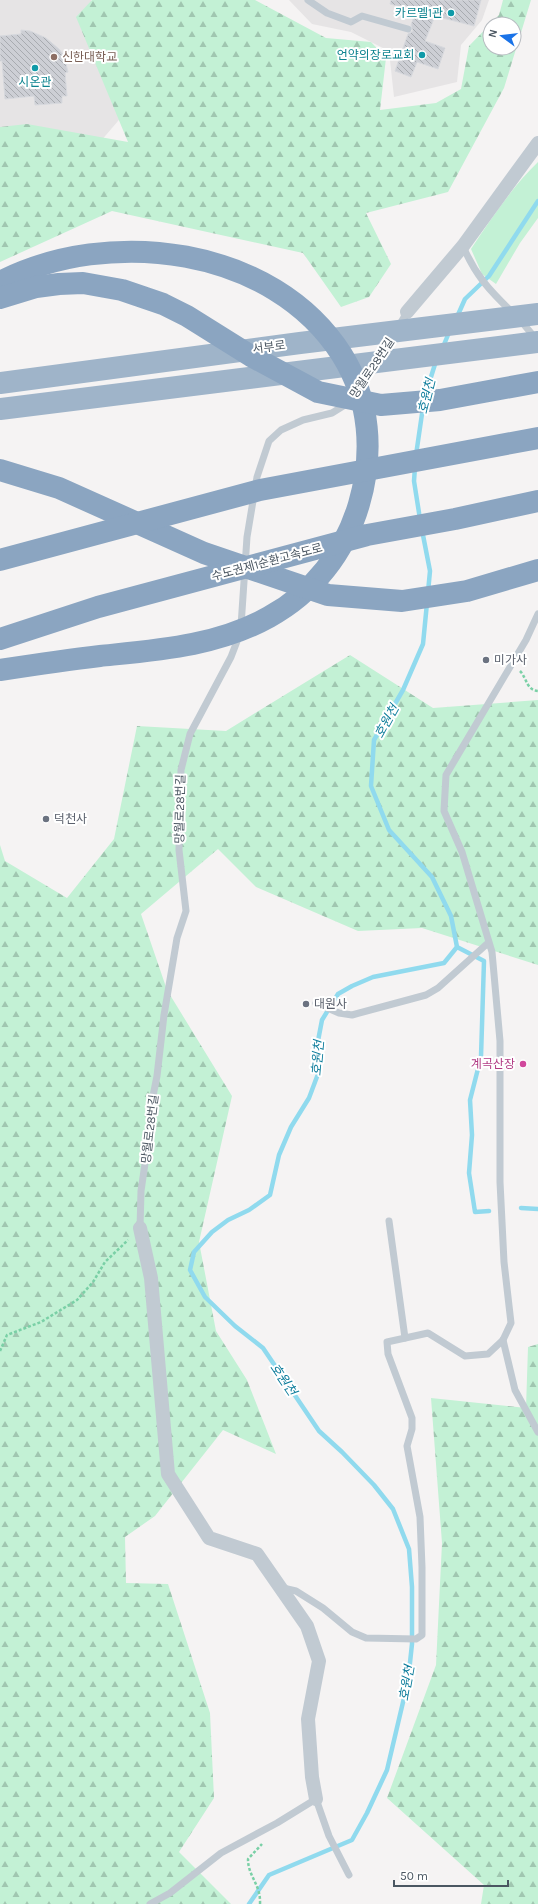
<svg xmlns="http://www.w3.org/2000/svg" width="538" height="1904" viewBox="0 0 538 1904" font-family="Karla,'Noto Sans KR',sans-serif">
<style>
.education{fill:#e6e4e5}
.green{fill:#c3f1d5}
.forest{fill:url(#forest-firs);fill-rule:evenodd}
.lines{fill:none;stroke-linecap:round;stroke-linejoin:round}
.stream{stroke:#90daee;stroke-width:4.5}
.building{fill:url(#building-back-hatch);stroke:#d7d9de}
.path{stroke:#7ad0a6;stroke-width:2.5;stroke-dasharray:3 2;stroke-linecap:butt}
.service{stroke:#c1cad2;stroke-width:7}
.minor{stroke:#c1cad2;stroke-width:14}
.trunk{stroke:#9fb4c9;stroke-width:22}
.motorway{stroke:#8ba5c1;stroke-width:22}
.culture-dot{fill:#0f9aa8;stroke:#fff;stroke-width:1.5}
.education-dot{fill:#8d6e63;stroke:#fff;stroke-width:1.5}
.worship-dot{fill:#6b7280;stroke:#fff;stroke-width:1.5}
.hotel-dot{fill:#d1479c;stroke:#fff;stroke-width:1.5}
.labels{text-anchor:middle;stroke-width:4;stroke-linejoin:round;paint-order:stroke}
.culture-label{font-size:12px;fill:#0d838f;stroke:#fff;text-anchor:end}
.education-label{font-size:12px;fill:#785e54;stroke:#fff;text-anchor:start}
.street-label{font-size:12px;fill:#4a5661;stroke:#fff}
.worship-label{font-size:12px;fill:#5b616d;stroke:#fff;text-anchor:start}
.hotel-label{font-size:12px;fill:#b23c85;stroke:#fff;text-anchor:end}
.water-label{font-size:13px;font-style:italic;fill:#0c7c9b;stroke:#fff}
</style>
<defs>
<pattern id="forest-firs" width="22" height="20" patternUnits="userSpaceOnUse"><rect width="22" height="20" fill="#c3f1d5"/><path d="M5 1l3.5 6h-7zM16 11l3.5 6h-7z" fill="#a0c6b0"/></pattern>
<pattern id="building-back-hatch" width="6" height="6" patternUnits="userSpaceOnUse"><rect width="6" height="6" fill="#cdcfd5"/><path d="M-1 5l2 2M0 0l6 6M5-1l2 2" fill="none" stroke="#a8abb0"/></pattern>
</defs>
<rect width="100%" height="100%" fill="#f5f3f3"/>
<g class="education">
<polygon points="0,0 91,0 124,114 76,170 0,222"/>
<polygon points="289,0 489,0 482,20 461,45 457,82 394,97 389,51 351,32 312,24"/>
</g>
<path class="green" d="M538 162V218L520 243 496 284 482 274 471 249C491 219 512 187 538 162Z"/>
<g class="forest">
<path d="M92 0H255L326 38 371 42 386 58 380 110 436 103 461 89 469 46 499 15 503 0H531L504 88 448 192 366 213 391 264 369 297 341 307 303 253 112 211 0 262V127L27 124 128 142 76 17ZM490 24H514V48H490Z"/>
<polygon points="350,655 433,708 538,700 538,965 422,928 358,931 256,887 218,849 141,914 167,990 232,1096 199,1242 216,1331 247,1380 276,1454 223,1430 155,1516 125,1537 126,1583 168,1584 210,1713 214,1798 179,1852 231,1904 0,1904 0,845 5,861 67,898 114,839 137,726 226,731"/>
<polygon points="538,1344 538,1904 481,1904 484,1885 387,1798 436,1665 442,1543 431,1398 526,1408 528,1347"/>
</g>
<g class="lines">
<g class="stream">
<polyline points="457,317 465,299 489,276 538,201"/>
<polyline points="443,347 450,330"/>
<polyline points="425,396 436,361"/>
<polyline points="416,455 423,407"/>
<polyline points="415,467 414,481 420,519"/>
<polyline points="422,530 430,571 428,592"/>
<polyline points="457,947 484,961 481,1057 470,1100 472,1135 469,1173 475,1212 489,1211"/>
<polyline points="521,1208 538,1209"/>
<polyline points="249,1904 269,1875 352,1840 367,1813 387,1770 408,1681 412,1644 412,1587 409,1549 393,1509 374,1485 342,1452 319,1431 263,1348 235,1326 205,1297 190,1270 194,1252 212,1232 228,1220 249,1210 270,1195 279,1155 291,1127 309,1098 318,1074 319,1065 317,1046 322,1020 338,994 352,986 373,977 444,963 457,947 451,916 432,877 389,830 371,786 374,740 403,690 423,644 427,603"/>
</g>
</g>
<g class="building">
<polygon points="391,0 481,0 474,26 435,16 425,41 445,48 438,69 417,62 411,77 395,71 408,34 413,31 411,25 416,11 390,4"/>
<polygon points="21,30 30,31 46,38 59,49 64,56 68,72 65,73 67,96 62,96 62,103 35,105 34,96 5,99 2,61 0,61 0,36 21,34"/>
</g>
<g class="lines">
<g class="path">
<path d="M520 671C527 678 526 690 538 691"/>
<polyline points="0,1351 7,1335 41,1322 77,1300 93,1282 105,1262 128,1240"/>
<path d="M260 1904C261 1884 248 1877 248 1859L262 1844"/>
</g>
<g class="service">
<polyline points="308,0 327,13 351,22 362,16 408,29"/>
<path d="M463 246C475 275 490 291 512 312"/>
<polyline points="521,321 536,339"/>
<polyline points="381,357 407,312"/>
<polyline points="360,387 374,368"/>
<polyline points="241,626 247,537 257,477 269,441 281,430 303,420 332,413 348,403"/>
<polyline points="316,1003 339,1013 352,1015 426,995 438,988 488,943"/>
<polyline points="389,1221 405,1338"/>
<polyline points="140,1228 141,1191 149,1136 150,1111 157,1076 164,1015 177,938 186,911 179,850 181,770 190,734 231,657 239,636"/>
<polyline points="503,1340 515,1390 538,1432"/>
<polyline points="283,1588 296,1591 323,1608 352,1632 366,1638 416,1639 422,1635 422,1567 420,1517 407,1446 412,1429 412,1418 388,1354 387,1342 428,1333 465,1356 488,1354 503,1340 511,1323 504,1262 500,1182 500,1041 492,952 462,852 444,811 446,775 526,640 538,614"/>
<polyline points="150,1904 170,1893 221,1853 277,1823 316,1799 329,1836 349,1875"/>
</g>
<g class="minor">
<polyline points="407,312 463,246 538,143"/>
<polyline points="140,1228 151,1278 168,1474 209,1538 257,1554 307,1626 319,1661 308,1719 312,1777 316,1799"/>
</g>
<g class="trunk">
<polyline points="0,383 300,343 538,314"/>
<polyline points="0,409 538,342"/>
</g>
<g class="motorway">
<path d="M0 282C109 226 273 246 342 355 370 400 374 453 359 504 345 552 313 593 269 617 217 646 158 650 100 656 67 660 33 665 0 670"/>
<polyline points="0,298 36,287 59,284 83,283 122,290 163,304 187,316 251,356 318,392 381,405 440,400 538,382"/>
<polyline points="0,470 59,488 204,553 328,595 402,601 467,591 538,570"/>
<polyline points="0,560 260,490 538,438"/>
<polyline points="0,639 98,607 367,535 455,519 538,501"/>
</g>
</g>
<g class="culture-dot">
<circle cx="451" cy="13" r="4"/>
<circle cx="422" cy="55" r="4"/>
<circle cx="35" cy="68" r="4"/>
</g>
<circle class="education-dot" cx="54" cy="57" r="4"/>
<g class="worship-dot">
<circle cx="486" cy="660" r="4"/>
<circle cx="46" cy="819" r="4"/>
<circle cx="306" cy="1004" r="4"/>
</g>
<circle class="hotel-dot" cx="523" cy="1064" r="4"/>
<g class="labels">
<g class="culture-label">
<text x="443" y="17">카르멜1관</text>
<text x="414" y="59">언약의장로교회</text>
<text x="35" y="86" text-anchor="middle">시온관</text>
</g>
<g class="education-label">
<text x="62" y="61">신한대학교</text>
</g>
<g class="street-label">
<text transform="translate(269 347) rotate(-7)" y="4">서부로</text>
<text transform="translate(372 368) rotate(-56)" y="4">망월로28번길</text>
<text transform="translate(267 562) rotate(-15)" y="4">수도권제1순환고속도로</text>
<text transform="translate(180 809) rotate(-89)" y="4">망월로28번길</text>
<text transform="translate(150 1129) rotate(-83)" y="4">망월로28번길</text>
</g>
<g class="worship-label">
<text x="494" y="664">미가사</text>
<text x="54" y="823">덕천사</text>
<text x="314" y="1008">대원사</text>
</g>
<g class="hotel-label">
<text x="515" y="1068">계곡산장</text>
</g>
<g class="water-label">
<text transform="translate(426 396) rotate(-76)" y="5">호원천</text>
<text transform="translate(386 721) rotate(-61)" y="5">호원천</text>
<text transform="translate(317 1058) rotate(-85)" y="5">호원천</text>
<text transform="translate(284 1379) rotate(56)" y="5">호원천</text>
<text transform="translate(406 1683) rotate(-80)" y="5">호원천</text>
</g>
</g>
<g transform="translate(502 36) rotate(285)"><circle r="19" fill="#ffffff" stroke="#b7bbc0"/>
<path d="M0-3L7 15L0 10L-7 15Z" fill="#1a73e8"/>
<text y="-6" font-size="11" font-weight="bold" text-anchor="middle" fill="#4a5661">N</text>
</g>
<path d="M394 1880v6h114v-6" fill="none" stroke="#4a5661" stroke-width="2"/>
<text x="400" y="1880" font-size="12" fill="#4a5661" stroke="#ffffff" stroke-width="3" paint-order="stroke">50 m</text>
</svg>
